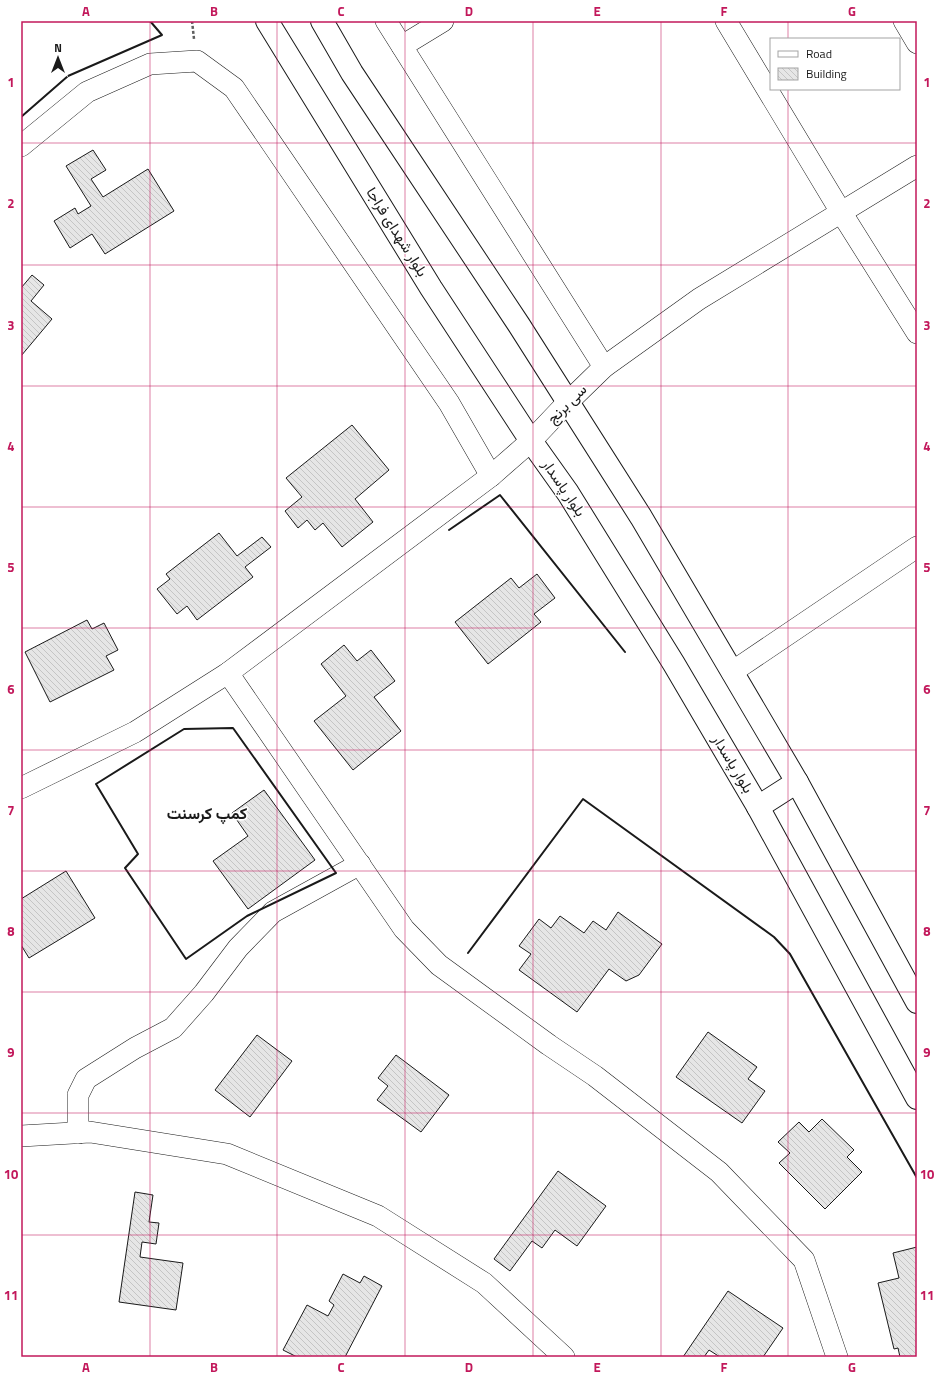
<svg xmlns="http://www.w3.org/2000/svg" width="938" height="1378" viewBox="0 0 938 1378" font-family="'Titillium Web',Vazirmatn,sans-serif">
<style>
.building{fill:url(#building-back-hatch);stroke:#1a1a1a}
.lines{fill:none;stroke-linecap:round;stroke-linejoin:round}
.minor-casing{stroke:#1a1a1a;stroke-width:22}
.primary-casing{stroke:#1a1a1a;stroke-width:24}
.path{stroke:#5f5f5f;stroke-width:2.5;stroke-dasharray:3 2;stroke-linecap:butt}
.minor{stroke:#fff;stroke-width:21}
.primary{stroke:#fff;stroke-width:22}
.wall{stroke:#1a1a1a;stroke-width:2}
.grid{fill:none;stroke:#c2185b;stroke-width:1;stroke-opacity:0.55}
.labels{text-anchor:middle;stroke-width:3;stroke-linejoin:round;paint-order:stroke}
.street-label{font-size:15px;fill:#1a1a1a;stroke:#fff}
.neighbourhood-label{font-size:16px;font-weight:bold;fill:#1a1a1a;stroke:#fff}
.neatline{fill:none;stroke:#c2185b;stroke-width:1.5}
.grid-label{font-size:13px;text-anchor:middle;font-weight:bold;fill:#c2185b}
</style>
<defs>
<pattern id="building-back-hatch" width="6" height="6" patternUnits="userSpaceOnUse"><rect width="6" height="6" fill="#e6e6e6"/><path d="M-1 5l2 2M0 0l6 6M5-1l2 2" fill="none" stroke="#c5c5c5"/></pattern>
</defs>
<rect width="100%" height="100%" fill="#fff"/>
<g class="building">
<polygon points="93,150 106,170 91,179 103,197 148,169 174,211 105,254 92,234 70,248 54,221 75,208 78,214 91,206 66,166"/>
<polygon points="32,275 44,285 31,301 52,319 21,356 21,288"/>
<polygon points="352,425 389,470 355,499 373,522 342,547 323,523 315,530 307,520 298,528 285,511 302,497 286,478"/>
<polygon points="219,533 237,556 262,537 271,547 245,567 253,577 197,620 187,606 177,614 157,589 170,579 166,574"/>
<polygon points="537,574 555,598 534,614 541,622 488,664 455,622 511,578 519,588"/>
<polygon points="87,620 92,629 104,623 118,650 106,656 114,670 50,702 25,652"/>
<polygon points="344,645 357,661 371,650 395,681 374,697 401,731 353,770 314,721 346,696 321,664"/>
<polygon points="264,790 315,860 248,909 213,861 248,836 232,813"/>
<polygon points="66,871 95,918 29,958 21,945 21,899"/>
<polygon points="618,912 662,944 639,975 626,981 609,969 577,1012 519,970 531,954 519,946 539,919 551,928 560,916 584,933 593,921 606,930"/>
<polygon points="708,1032 757,1067 748,1079 765,1091 742,1123 676,1077"/>
<polygon points="257,1035 292,1061 250,1117 215,1090"/>
<polygon points="396,1055 449,1095 421,1132 377,1100 388,1086 378,1078"/>
<polygon points="822,1119 854,1150 847,1157 862,1172 825,1209 779,1163 790,1153 778,1142 799,1122 809,1132"/>
<polygon points="558,1171 606,1206 577,1246 555,1230 542,1248 532,1241 510,1271 494,1259"/>
<polygon points="135,1192 153,1195 149,1222 159,1223 156,1244 142,1242 140,1257 183,1263 176,1310 119,1302"/>
<polygon points="917,1247 917,1357 900,1357 898,1348 894,1349 878,1283 899,1278 893,1253"/>
<polygon points="343,1274 360,1283 364,1276 382,1286 345,1357 297,1357 283,1350 307,1305 328,1316 334,1305 329,1301"/>
<polygon points="728,1291 783,1328 763,1357 720,1357 709,1350 704,1357 683,1357"/>
</g>
<g class="lines">
<defs>
<g id="minor">
<polyline points="386,21 604,367"/>
<polyline points="726,21 841,212 917,333"/>
<polyline points="904,21 917,43"/>
<polyline points="402,46 443,21"/>
<polyline points="21,146 87,92 150,64 197,61 234,88 449,403 491,476"/>
<polyline points="732,672 917,547"/>
<polyline points="228,673 404,929 439,965 549,1045 595,1076 719,1172 804,1260 837,1357"/>
<polyline points="21,788 135,732 228,673 491,476 531,441 567,403 604,367 699,299 917,166"/>
<polyline points="78,1133 78,1095 86,1079 135,1048 173,1028 204,993 238,948 273,912 360,864"/>
<polyline points="21,1136 90,1132 227,1154 378,1216 484,1283 564,1357"/>
</g>
<g id="primary">
<polyline points="267,21 431,288 531,441 568,493 674,664 758,807 917,1098"/>
<polyline points="322,21 352,73 519,325 641,517 797,782 917,1002"/>
<polyline points="758,807 797,782"/>
</g>
</defs>
<use href="#minor" class="minor-casing"/>
<use href="#primary" class="primary-casing"/>
<polyline class="path" points="192,21 194,39"/>
<use href="#minor" class="minor"/>
<use href="#primary" class="primary"/>
<g class="wall">
<polyline points="21,117 68,76 162,35 150,21"/>
<polyline points="449,530 500,495 625,652"/>
<polygon points="233,728 336,873 247,916 186,959 125,868 138,854 96,784 184,729"/>
<polyline points="468,953 583,799 774,937 790,954 917,1178"/>
</g>
</g>
<path class="grid" d="M150 21V1357M277 21V1357M405 21V1357M533 21V1357M661 21V1357M788 21V39M788 89V1357M21 143H917M21 265H917M21 386H917M21 507H917M21 628H917M21 750H917M21 871H917M21 992H917M21 1113H917M21 1235H917"/>
<g class="labels">
<g class="street-label">
<text transform="translate(397 232) rotate(58)" y="5">بلوار شهدای فراجا</text>
<text transform="translate(567 404) rotate(-45)" y="5">سی برنج</text>
<text transform="translate(564 488) rotate(56)" y="5">بلوار پاسدار</text>
<text transform="translate(733 764) rotate(59)" y="5">بلوار پاسدار</text>
</g>
<g class="neighbourhood-label">
<text x="207" y="819">کمپ کرسنت</text>
</g>
</g>
<rect width="938" height="1378" fill="none" stroke="#ffffff" stroke-width="44"/>
<rect x="770" y="38" width="130" height="52" fill="#ffffff" stroke="#a3a3a3"/>
<rect x="778" y="51" width="20" height="6" fill="#ffffff" stroke="#a3a3a3"/>
<text x="806" y="58" font-size="12" fill="#1a1a1a">Road</text>
<rect x="778" y="68" width="20" height="12" fill="url(#building-back-hatch)" stroke="#a3a3a3"/>
<text x="806" y="78" font-size="12" fill="#1a1a1a">Building</text>
<g transform="translate(58 58)" stroke="#ffffff" stroke-width="3" paint-order="stroke">
<path d="M0-3L7 15L0 10L-7 15Z" fill="#1a1a1a"/>
<text y="-6" font-size="11" font-weight="bold" text-anchor="middle" fill="#1a1a1a">N</text>
</g>
<rect x="22" y="22" width="894" height="1334" class="neatline"/>
<g class="grid-label">
<text x="86" y="16">A</text>
<text x="214" y="16">B</text>
<text x="341" y="16">C</text>
<text x="469" y="16">D</text>
<text x="597" y="16">E</text>
<text x="724" y="16">F</text>
<text x="852" y="16">G</text>
<text x="11" y="87">1</text>
<text x="927" y="87">1</text>
<text x="11" y="208">2</text>
<text x="927" y="208">2</text>
<text x="11" y="330">3</text>
<text x="927" y="330">3</text>
<text x="11" y="451">4</text>
<text x="927" y="451">4</text>
<text x="11" y="572">5</text>
<text x="927" y="572">5</text>
<text x="11" y="694">6</text>
<text x="927" y="694">6</text>
<text x="11" y="815">7</text>
<text x="927" y="815">7</text>
<text x="11" y="936">8</text>
<text x="927" y="936">8</text>
<text x="11" y="1057">9</text>
<text x="927" y="1057">9</text>
<text x="11" y="1179">10</text>
<text x="927" y="1179">10</text>
<text x="11" y="1300">11</text>
<text x="927" y="1300">11</text>
<text x="86" y="1372">A</text>
<text x="214" y="1372">B</text>
<text x="341" y="1372">C</text>
<text x="469" y="1372">D</text>
<text x="597" y="1372">E</text>
<text x="724" y="1372">F</text>
<text x="852" y="1372">G</text>
</g>
</svg>
